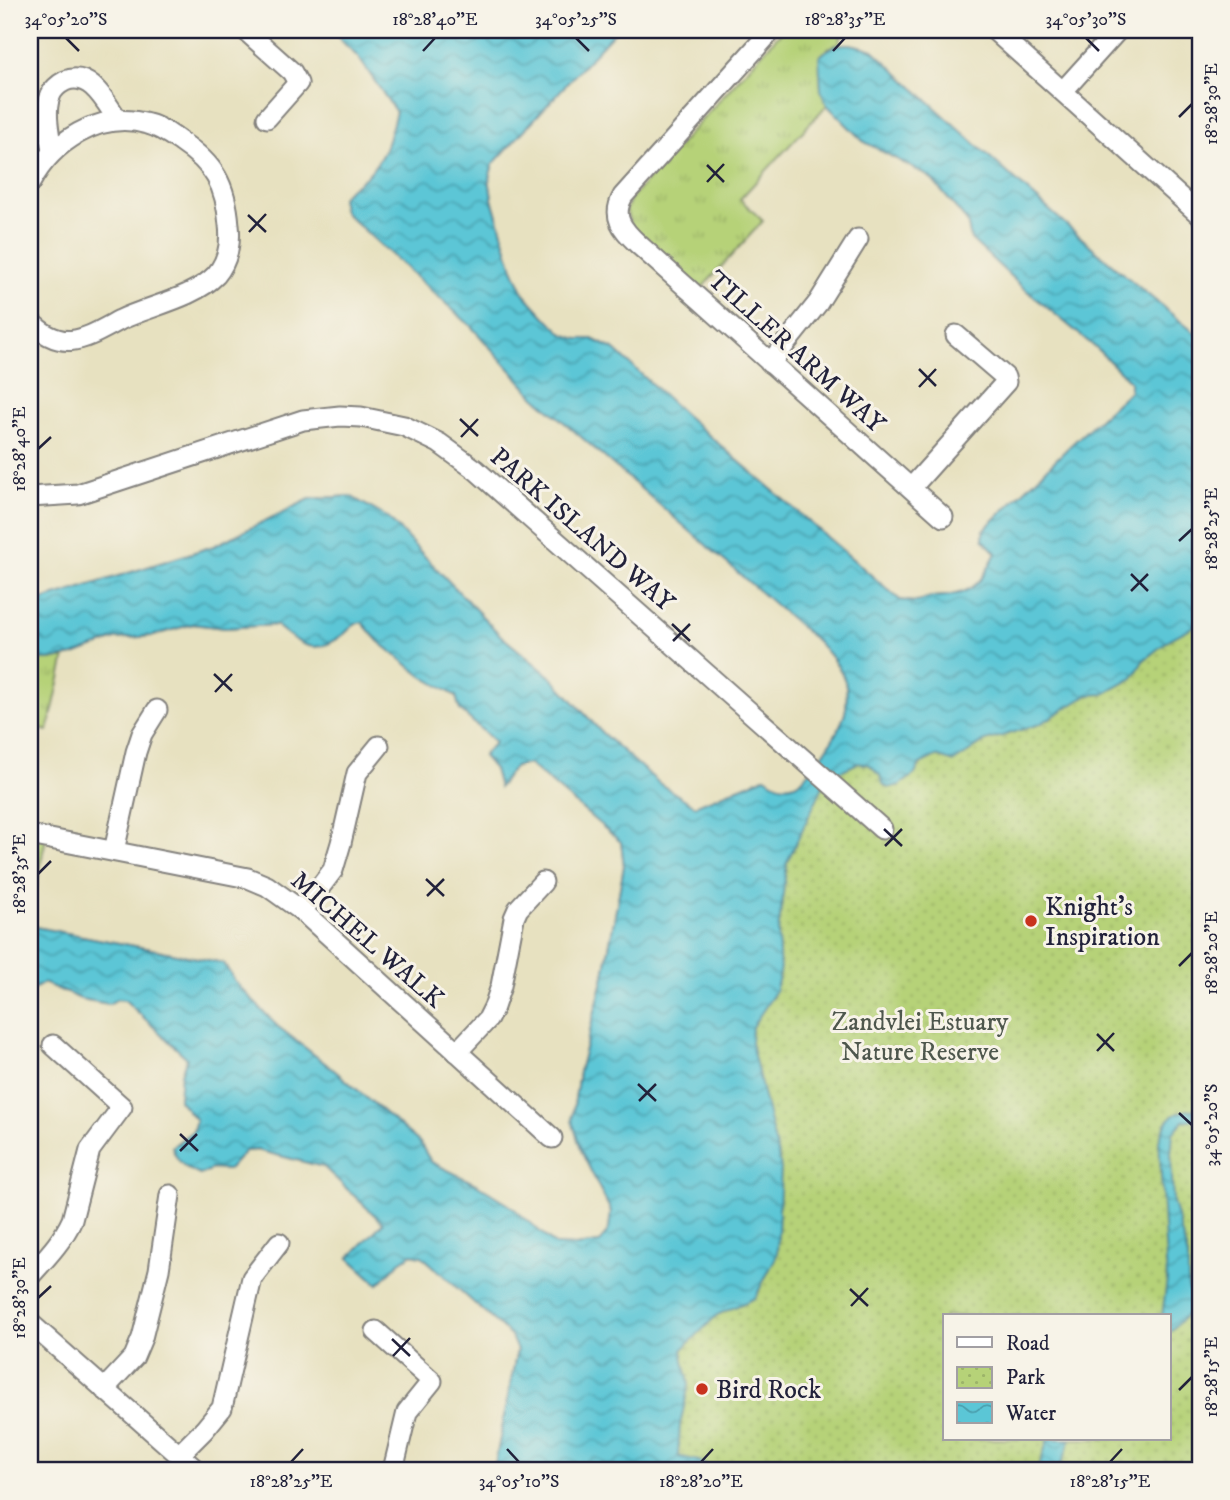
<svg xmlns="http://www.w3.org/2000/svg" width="1230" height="1500" viewBox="0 0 1230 1500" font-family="'IM FELL DW Pica',serif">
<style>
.grass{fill:url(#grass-tufts);stroke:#6c7a5a;stroke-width:2}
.park{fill:url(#park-dots);stroke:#6c7a5a;stroke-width:2;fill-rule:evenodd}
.water{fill:url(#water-waves);stroke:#3e7488;stroke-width:2}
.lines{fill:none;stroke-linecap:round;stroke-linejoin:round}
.minor-casing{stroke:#84827e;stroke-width:23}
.minor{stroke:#fff;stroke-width:19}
.ticks{fill:none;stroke:#22223b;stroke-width:2.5}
.poi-dot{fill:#c8321e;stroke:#f7f3e8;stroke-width:2.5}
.labels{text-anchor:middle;stroke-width:6;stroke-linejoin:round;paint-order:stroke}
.street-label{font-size:26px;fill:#22223b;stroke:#f7f3e8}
.poi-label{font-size:26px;fill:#22223b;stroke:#f7f3e8;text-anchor:start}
.park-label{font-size:26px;fill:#4e574d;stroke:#f7f3e8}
.neatline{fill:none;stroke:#22223b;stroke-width:2.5}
.ticks-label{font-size:18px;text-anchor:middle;fill:#22223b}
</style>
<defs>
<pattern id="grass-tufts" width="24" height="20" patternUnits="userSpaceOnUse" patternTransform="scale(1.75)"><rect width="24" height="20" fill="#b6d278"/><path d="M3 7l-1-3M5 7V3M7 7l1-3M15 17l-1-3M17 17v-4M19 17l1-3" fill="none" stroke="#9cb469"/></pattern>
<pattern id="park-dots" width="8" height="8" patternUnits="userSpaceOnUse" patternTransform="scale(1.75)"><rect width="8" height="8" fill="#b6d278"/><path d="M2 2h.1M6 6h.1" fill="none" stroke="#9cb469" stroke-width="1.8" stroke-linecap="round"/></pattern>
<pattern id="water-waves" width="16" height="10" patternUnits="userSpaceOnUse" patternTransform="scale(1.75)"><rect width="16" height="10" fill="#5bc6d6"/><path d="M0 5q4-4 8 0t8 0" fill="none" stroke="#4ba0af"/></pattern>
</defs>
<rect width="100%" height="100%" fill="#f7f3e8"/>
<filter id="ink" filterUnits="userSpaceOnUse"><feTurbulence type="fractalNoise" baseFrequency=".0143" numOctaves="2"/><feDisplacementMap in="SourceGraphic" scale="14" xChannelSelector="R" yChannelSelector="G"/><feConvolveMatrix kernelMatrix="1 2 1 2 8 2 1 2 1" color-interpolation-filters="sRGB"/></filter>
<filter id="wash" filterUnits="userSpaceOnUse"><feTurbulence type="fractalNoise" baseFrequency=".00686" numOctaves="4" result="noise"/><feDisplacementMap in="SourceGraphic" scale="28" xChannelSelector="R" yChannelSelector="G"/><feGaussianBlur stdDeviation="1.57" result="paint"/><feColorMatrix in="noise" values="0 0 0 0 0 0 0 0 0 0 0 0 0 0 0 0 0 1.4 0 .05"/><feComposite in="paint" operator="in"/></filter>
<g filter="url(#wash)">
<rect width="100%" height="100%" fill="#e7e1c0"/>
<g class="grass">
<polygon points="787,30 843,30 839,44 828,48 821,89 827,105 740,199 763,221 701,289 631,226 626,210 631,198 782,31 785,32"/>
<polygon points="65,657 48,731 32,727 30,736 30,660 49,660"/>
</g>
<g class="park">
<path d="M334 30H616L493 164 489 178 492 199 513 269 524 294 545 317 563 334 577 339H592L615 350 685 415 900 600C905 601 911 602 917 602 922 601 927 597 932 597 971 594 979 589 996 553L983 539 984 530 1071 445 1130 391V381L1095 347 1019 284 971 239 967 221 930 177 863 141 827 105 821 89 819 57C837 39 851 43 873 50 978 148 1084 244 1196 334H1200V1470H494L517 1350 511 1336 422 1256 412 1254 400 1262 378 1284 349 1258 383 1223 324 1167 257 1150 245 1151 228 1170 211 1169 200 1175C186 1169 177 1162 172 1147L193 1131 196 1120 179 1100 181 1074 187 1058 125 1000 117 999 109 1004 81 999 44 983 30 991V926L223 963 237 984 277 1026 335 1071 420 1143 431 1162 478 1185 512 1207 555 1245 575 1246 600 1243 609 1229 611 1211 582 1153 572 1120 579 1072 603 981 624 866 621 842 529 764 514 767 499 787 494 769 483 756 495 742 460 710 456 696 422 676 378 641 362 622C354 623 351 628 344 634 315 657 302 646 276 625L224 628 193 624 151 636 115 639 74 655 49 660H30V604L214 546 310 499 350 496 388 518 501 636 553 679 602 733 660 784 695 806 765 777C774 783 784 789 795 784 812 776 844 726 846 708 847 700 847 688 845 681 840 665 827 653 817 640L535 397 471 326 344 212 341 198C348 188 357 185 366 177 387 154 388 141 396 112L359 58 340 39ZM945 1316H1169V1439H945Z"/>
<polygon points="30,835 46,838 30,918"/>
</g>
<g class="water">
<path d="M334 30H616L493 164 489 178 492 199 513 269 524 294 545 317 563 334 577 339H592L615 350 685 415 900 600C905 601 911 602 917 602 922 601 927 597 933 597 971 595 979 588 996 553L983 539 984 530 1071 445 1130 391V381L1095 347 1019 284 971 239 967 221 930 177 863 141 827 105 821 90 819 57C837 39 851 43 873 50 978 148 1084 244 1196 334H1200V623L1170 639 1143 661 1133 678 1104 694 1088 695 1040 724 986 741 954 762 936 756 920 764 915 774 900 785 888 788 883 784 880 775 870 765 858 763 834 774 823 786 787 862 778 933 780 973 775 992 752 1027 751 1043 781 1168 777 1255 755 1298 717 1315 682 1350 689 1384 680 1425 678 1456 699 1461 714 1470H494L517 1350 511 1336 422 1256 412 1254 400 1262 378 1284 349 1258 383 1223 324 1167 257 1150 245 1151 228 1170 211 1169 200 1175C186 1169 177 1162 172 1147L193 1131 196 1120 179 1100 181 1074 187 1058 125 1000 117 999 109 1004 81 999 44 983 30 991V926L223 963 237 984 277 1026 335 1071 420 1143 431 1162 478 1185 512 1207 555 1245 575 1246 600 1243 609 1229 611 1211 582 1153 572 1120 579 1072 603 981 624 866 621 842 529 764 514 767 499 787 494 769 483 756 495 742 460 710 456 696 422 676 378 641 362 622C354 623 351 628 344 634 315 657 302 646 276 625L224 628 193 624 151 636 115 639 74 655 49 660H30V604L214 546 310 499 350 496 388 518 501 636 553 679 602 733 660 784 695 806 765 777C774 783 784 789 795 784 812 776 844 726 846 708 847 700 847 688 845 681 840 665 828 653 817 641L535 397 471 326 344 212 341 198C348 188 357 185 366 177 387 154 388 141 396 112L359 58 340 39Z"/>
<path d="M1200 1109V1118L1183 1121 1173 1133 1171 1154 1173 1202 1188 1257V1286L1193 1304 1200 1303V1317L1186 1315 1169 1333V1316H1162L1167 1280 1159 1140C1167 1116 1174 1110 1200 1109Z"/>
<polygon points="1048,1439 1071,1439 1059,1470 1038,1470"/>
</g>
</g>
<g filter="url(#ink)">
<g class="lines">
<defs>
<g id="minor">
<polyline points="245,30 292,72 298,83 267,118"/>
<path d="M772 30 623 196C611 217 623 230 638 244L943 517"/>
<polyline points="994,30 1200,215"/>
<polyline points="1063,91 1118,30"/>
<path d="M52 152C50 135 44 113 50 97 52 90 59 84 65 81 90 70 106 103 118 120"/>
<path d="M30 183C52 142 99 110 148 124 160 127 171 135 181 142 214 164 226 185 229 225 231 242 228 261 216 275 194 298 149 306 120 320 86 338 63 355 30 321"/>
<polyline points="770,363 818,303 858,239"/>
<polyline points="911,488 1006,382 1005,377 956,335"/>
<polyline points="30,497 78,494 303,420 340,416 361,417 404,426 439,443 476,470 882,829"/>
<polyline points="30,835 248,878 267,886 302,911 552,1138"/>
<polyline points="114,851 136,752 142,734 157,710"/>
<polyline points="302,911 333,870 341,843 357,773 379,746"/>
<polyline points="457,1052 488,1019 494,1007 501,986 514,918 518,909 543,882"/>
<path d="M30 1276C46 1258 62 1242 72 1220L90 1150 122 1107 53 1045"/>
<polyline points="30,1323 196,1470"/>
<polyline points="376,1331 432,1381 407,1412 393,1470"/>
<polyline points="104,1389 134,1357 142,1338 159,1270 170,1195"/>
<polyline points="179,1455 204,1430 222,1408 252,1278 279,1243"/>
</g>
</defs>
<use href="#minor" class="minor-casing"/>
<use href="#minor" class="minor"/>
</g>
</g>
<path class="ticks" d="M66 38 79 51M576 38 589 51M1086 38 1099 51M423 51 435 38M833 51 845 38M1179 117 1192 104M707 165 724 182M707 182 724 164M248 215 266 232M249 232 266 214M919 369 936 386M919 387 936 369M460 419 478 436M461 437 478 419M38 449 51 437M1179 541 1192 529M1131 574 1148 591M1131 591 1148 574M672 624 690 641M673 641 690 624M214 674 232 691M215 692 232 674M884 829 902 846M885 846 902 829M38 874 51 861M426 879 444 896M427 896 444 879M1179 966 1192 953M1097 1034 1114 1051M1097 1051 1114 1033M638 1084 656 1101M639 1101 656 1084M1179 1113 1192 1125M180 1134 198 1151M180 1151 197 1134M850 1289 868 1306M38 1298 51 1286M851 1306 868 1288M392 1339 410 1356M393 1356 410 1338M1179 1390 1192 1377M507 1449 519 1462M291 1462 303 1449M701 1462 713 1449M1110 1462 1122 1449"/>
<g class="poi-dot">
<circle cx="1031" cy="921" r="7"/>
<circle cx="702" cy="1389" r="7"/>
</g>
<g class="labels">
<g class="street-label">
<text transform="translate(797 351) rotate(42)" y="9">TILLER ARM WAY</text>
<text transform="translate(583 529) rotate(41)" y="9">PARK ISLAND WAY</text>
<text transform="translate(368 939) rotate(41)" y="9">MICHEL WALK</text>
</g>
<g class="poi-label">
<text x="1045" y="915">Knight's<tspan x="1045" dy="30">Inspiration</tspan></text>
<text x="716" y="1398">Bird Rock</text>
</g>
<g class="park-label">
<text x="920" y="1030">Zandvlei Estuary<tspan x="920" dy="30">Nature Reserve</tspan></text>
</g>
</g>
<rect width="1230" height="1500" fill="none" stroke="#f7f3e8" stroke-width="77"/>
<rect x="943" y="1314" width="228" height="126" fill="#f7f3e8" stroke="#a29fa3" stroke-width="2"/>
<rect x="957" y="1337" width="35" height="10" fill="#ffffff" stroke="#a29fa3" stroke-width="2"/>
<text x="1006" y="1350" font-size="21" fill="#22223b">Road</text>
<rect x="957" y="1367" width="35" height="21" fill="url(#park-dots)" stroke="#a29fa3" stroke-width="2"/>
<text x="1006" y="1384" font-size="21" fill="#22223b">Park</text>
<rect x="957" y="1402" width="35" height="21" fill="url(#water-waves)" stroke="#a29fa3" stroke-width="2"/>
<text x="1006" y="1420" font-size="21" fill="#22223b">Water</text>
<rect x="38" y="38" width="1154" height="1424" class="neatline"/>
<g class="ticks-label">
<text x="66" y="25">34°05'20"S</text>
<text x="435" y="25">18°28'40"E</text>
<text x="576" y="25">34°05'25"S</text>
<text x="845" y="25">18°28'35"E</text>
<text x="1086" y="25">34°05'30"S</text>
<text transform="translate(1211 104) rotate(-90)" y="6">18°28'30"E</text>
<text transform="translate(19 449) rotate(-90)" y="6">18°28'40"E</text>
<text transform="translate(1211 529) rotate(-90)" y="6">18°28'25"E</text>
<text transform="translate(19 874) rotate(-90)" y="6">18°28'35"E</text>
<text transform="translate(1211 953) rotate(-90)" y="6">18°28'20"E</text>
<text transform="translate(1211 1125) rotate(-90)" y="6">34°05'20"S</text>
<text transform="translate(19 1298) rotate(-90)" y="6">18°28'30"E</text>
<text transform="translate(1211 1377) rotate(-90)" y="6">18°28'15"E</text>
<text x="291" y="1487">18°28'25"E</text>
<text x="519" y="1487">34°05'10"S</text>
<text x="701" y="1487">18°28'20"E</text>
<text x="1110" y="1487">18°28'15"E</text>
</g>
</svg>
